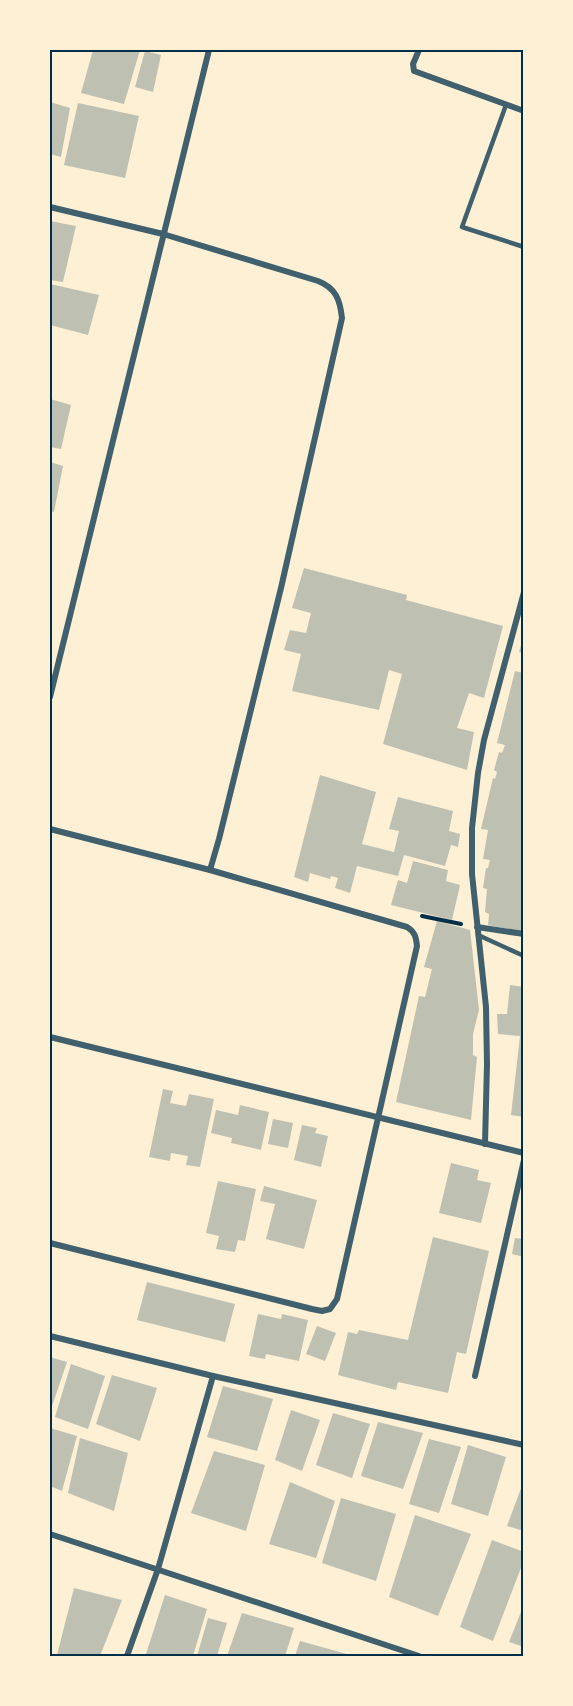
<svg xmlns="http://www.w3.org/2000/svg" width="573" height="1706" viewBox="0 0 573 1706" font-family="'Public Sans',sans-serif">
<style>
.building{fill:#bec0b2}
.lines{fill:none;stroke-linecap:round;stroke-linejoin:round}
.path{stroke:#003049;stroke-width:4}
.service{stroke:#3f606c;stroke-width:4.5}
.minor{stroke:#3f606c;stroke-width:6}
.neatline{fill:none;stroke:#003049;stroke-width:2}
</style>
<rect width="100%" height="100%" fill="#fdf0d5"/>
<g class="building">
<polygon points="93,50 140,50 124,104 81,93"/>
<polygon points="145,51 161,55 153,92 135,87"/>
<polygon points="50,102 70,108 61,157 50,154"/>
<polygon points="78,103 139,116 125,178 64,165"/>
<polygon points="50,221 76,226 63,282 50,280"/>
<polygon points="50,284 99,295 88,335 50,325"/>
<polygon points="50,399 71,405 61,449 50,447"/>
<polygon points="50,462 63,466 54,512 50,511"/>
<polygon points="304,568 407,595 406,600 503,626 484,698 469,693 457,728 474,732 467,770 383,744 402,674 389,670 379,710 292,691 301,654 284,650 290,630 306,633 311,613 292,608"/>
<polygon points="523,638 524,638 524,653 519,652"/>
<polygon points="515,671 524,673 524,932 488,925 489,914 485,912 487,889 483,888 486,868 488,868 490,860 483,859 488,830 481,829 493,778 495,779 497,772 494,770 499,752 502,753 505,745 497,743"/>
<polygon points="320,775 376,792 362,844 394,852 399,831 389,829 398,797 453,811 449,831 460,834 458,847 451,845 445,866 404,855 398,876 357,866 350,893 335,888 338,878 331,876 330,879 310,873 308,882 294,877"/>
<polygon points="413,861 448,870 446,881 460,885 452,920 391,905 398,880 407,883"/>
<polygon points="437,921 470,930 479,1010 473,1034 473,1055 477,1057 471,1120 396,1102 419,996 425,997 432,969 424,967"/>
<polygon points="510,985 524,987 524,1117 511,1115 520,1036 498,1034 497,1014 507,1014"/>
<polygon points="163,1089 173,1091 170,1103 186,1106 189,1094 214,1099 200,1167 186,1165 188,1156 171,1153 170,1161 149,1157"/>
<polygon points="240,1105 269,1112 261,1150 231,1143 232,1138 211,1133 216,1110 238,1115"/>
<polygon points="273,1119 293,1123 288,1148 268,1144"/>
<polygon points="302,1125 317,1128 315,1133 328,1136 321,1167 294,1160"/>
<polygon points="451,1163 479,1170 477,1180 491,1183 481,1223 439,1213"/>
<polygon points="218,1181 256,1189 245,1241 238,1240 235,1252 216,1249 219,1236 206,1233"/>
<polygon points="264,1186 317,1200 304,1249 266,1239 275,1204 260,1201"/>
<polygon points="433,1237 489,1251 466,1354 457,1352 448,1393 398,1382 396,1390 338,1375 348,1332 357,1334 359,1330 408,1340"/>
<polygon points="515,1238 524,1239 524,1257 512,1254"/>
<polygon points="147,1282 235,1304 225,1342 137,1320"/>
<polygon points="258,1314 281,1319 282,1314 308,1320 299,1361 266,1354 265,1359 249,1356"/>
<polygon points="317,1326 336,1333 325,1361 306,1354"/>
<polygon points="50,1357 67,1362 50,1412"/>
<polygon points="71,1364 105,1376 88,1429 55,1417"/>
<polygon points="112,1375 157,1388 140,1441 96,1424"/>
<polygon points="223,1386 273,1399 257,1451 207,1437"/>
<polygon points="291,1410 320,1420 302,1471 275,1460"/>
<polygon points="333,1413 370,1424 352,1478 316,1465"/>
<polygon points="378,1422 423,1433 403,1489 361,1476"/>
<polygon points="50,1428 77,1436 62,1491 50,1486"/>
<polygon points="80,1438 128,1453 114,1511 68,1493"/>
<polygon points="429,1439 461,1447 439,1513 409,1504"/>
<polygon points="468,1445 506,1457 488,1516 451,1504"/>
<polygon points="214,1451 265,1465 246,1531 191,1513"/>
<polygon points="290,1482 335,1501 316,1558 269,1544"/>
<polygon points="523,1483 524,1483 524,1531 507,1526"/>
<polygon points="341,1498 396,1514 376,1581 322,1563"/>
<polygon points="415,1515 471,1534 438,1616 389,1597"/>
<polygon points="492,1540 524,1552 524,1560 493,1641 460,1627"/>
<polygon points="74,1588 122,1600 100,1656 62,1656 57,1655"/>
<polygon points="165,1595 207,1609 193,1656 153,1656 146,1654"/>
<polygon points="523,1607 524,1607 524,1647 509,1642"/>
<polygon points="242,1613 294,1628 285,1656 227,1656"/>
<polygon points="208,1618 227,1623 217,1656 197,1656"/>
<polygon points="300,1641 354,1656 295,1656"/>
</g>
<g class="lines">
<polyline class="path" points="422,916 461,924"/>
<g class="service">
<polyline points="506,105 462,227 524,247"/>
<polyline points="478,935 524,956"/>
</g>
<g class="minor">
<polyline points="419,50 413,64 414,71 524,111"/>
<path d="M50 207 163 234 318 281C336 288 340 300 342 318L281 588 219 839 210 870"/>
<polyline points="50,697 209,50"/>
<path d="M50 829 210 870 407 927C415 932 416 937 417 946L337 1299 330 1309 322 1311 312 1309 50 1243"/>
<polyline points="477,927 524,934"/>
<polyline points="50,1037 524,1153"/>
<polyline points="485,1144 487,1064 486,1007 472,874 472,828 478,773 484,740 524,592"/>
<polyline points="50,1336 213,1376 524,1445"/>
<polyline points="475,1376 524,1160"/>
<polyline points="50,1534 419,1656"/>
<polyline points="127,1656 158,1569 213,1376"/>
</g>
</g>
<rect width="573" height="1706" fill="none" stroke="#fdf0d5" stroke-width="102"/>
<rect x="51" y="51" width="471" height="1604" class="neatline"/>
</svg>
